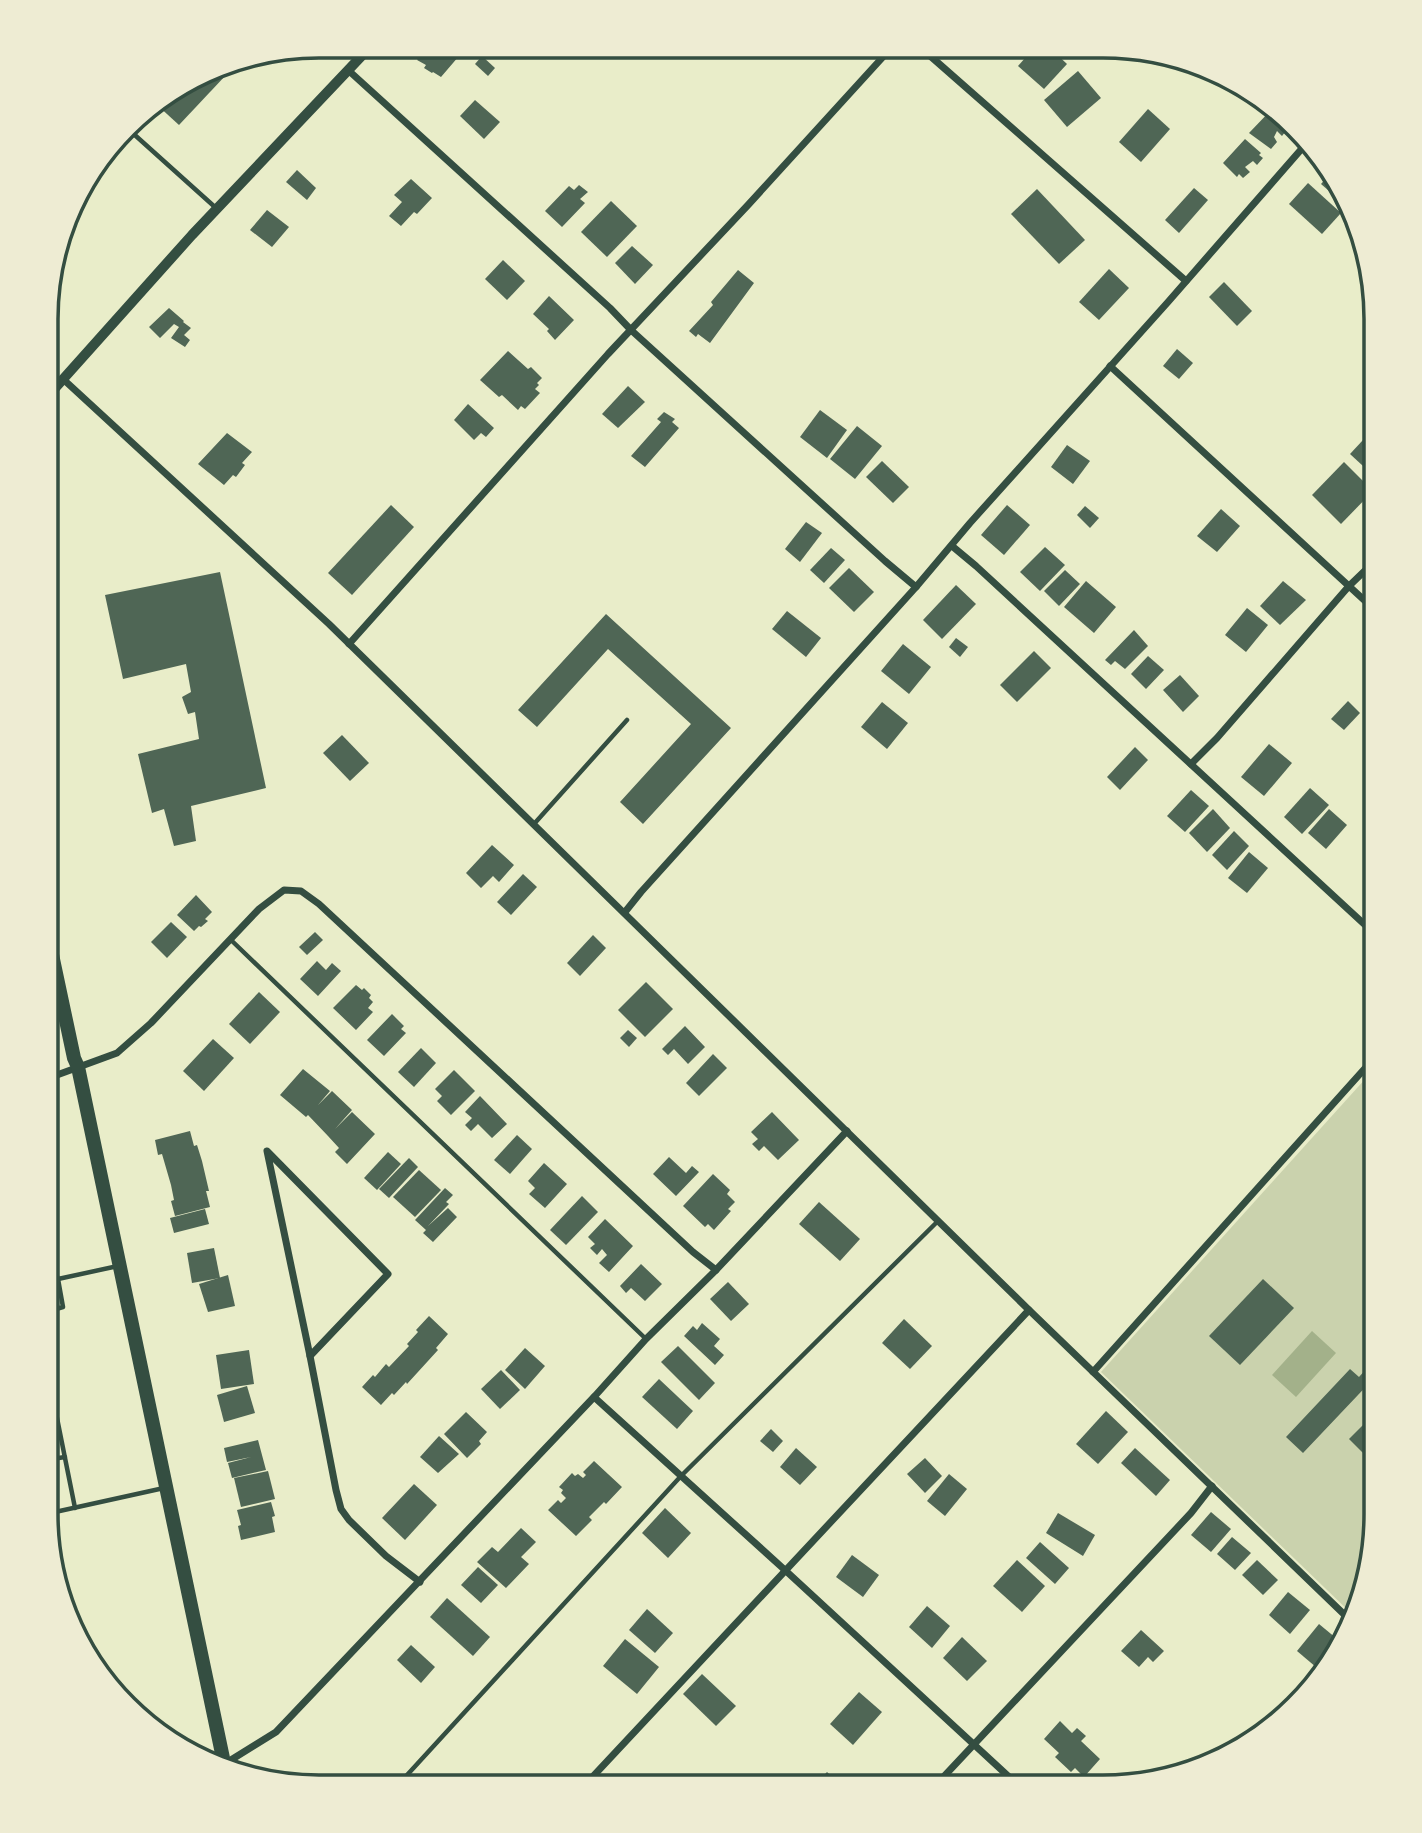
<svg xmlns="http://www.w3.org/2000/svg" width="1422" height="1833" viewBox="0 0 1422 1833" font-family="Georgia,serif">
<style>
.green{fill:#cad2ad}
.water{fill:#a3b18a}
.building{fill:#4f6655}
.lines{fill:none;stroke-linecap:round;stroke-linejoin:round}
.service{stroke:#344e41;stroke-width:4.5}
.minor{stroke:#344e41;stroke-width:7}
.tertiary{stroke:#344e41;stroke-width:10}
.primary{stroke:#344e41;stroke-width:14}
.rim{fill:none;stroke:#344e41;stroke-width:3.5}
</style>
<rect width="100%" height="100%" fill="#e9edc9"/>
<polygon class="green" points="1376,1067 1376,1532 1362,1601 1355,1617 1101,1372"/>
<polygon class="water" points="1312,1331 1336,1353 1296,1397 1272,1375"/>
<g class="building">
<polygon points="427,46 436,52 442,46 447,46 459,56 441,77 433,72 432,73 424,68 426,65 417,60"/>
<polygon points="1034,48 1050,48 1067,64 1044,89 1018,66"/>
<polygon points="482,56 495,68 488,76 475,64"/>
<polygon points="242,58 179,125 156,104 231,60"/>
<polygon points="1078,71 1101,98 1067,127 1044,100"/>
<polygon points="475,100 500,122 484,139 460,116"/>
<polygon points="1148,109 1170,129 1141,162 1119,142"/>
<polygon points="1272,109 1280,114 1289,127 1282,136 1277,131 1274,137 1277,142 1271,149 1249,133"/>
<polygon points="1245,139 1261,153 1259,155 1263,158 1257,165 1253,161 1245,167 1250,172 1243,178 1239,174 1237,177 1223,163"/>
<polygon points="297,170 316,188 307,200 286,182"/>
<polygon points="1329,175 1348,198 1344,204 1321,184"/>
<polygon points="411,179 432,198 417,214 414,212 401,226 389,216 402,202 394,195"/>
<polygon points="1308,183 1341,213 1322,234 1289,204"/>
<polygon points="579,185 588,192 580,199 585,203 562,227 545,211 569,186 574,190"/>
<polygon points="1194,188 1208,200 1179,233 1165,220"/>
<polygon points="1037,189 1085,240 1059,264 1011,214"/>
<polygon points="611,201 637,226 607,257 581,232"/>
<polygon points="267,210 289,227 272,247 250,230"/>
<polygon points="632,246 653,265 635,284 615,263"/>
<polygon points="503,260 525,281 507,300 485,279"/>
<polygon points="1109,269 1129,288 1099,320 1079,302"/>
<polygon points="738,270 754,283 710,343 698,334 696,337 689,331 713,305 711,302"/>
<polygon points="1224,282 1252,311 1237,326 1209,297"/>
<polygon points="549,296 574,320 555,340 547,331 549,329 533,314"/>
<polygon points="169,308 184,321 183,322 191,328 184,335 190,340 185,347 171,338 179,327 174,324 160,338 149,327"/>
<polygon points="1177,349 1193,363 1179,379 1163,366"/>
<polygon points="508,351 528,369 531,367 542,378 537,383 539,385 535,389 540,393 525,409 521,406 518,410 502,395 499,397 480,380"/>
<polygon points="628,386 645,402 618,428 602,414"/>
<polygon points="468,404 494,428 486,437 481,433 474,440 454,420"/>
<polygon points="820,410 847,430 827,458 800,437"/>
<polygon points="664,412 675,419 672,422 679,428 645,467 631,456 661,422 657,419"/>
<polygon points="857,426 882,446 855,479 830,459"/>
<polygon points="1376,426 1376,478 1350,454"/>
<polygon points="227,433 252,452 242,463 245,465 236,477 233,475 224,485 198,464"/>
<polygon points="1067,445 1090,461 1073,484 1051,467"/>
<polygon points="882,461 909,487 893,503 866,477"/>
<polygon points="1344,462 1373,491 1341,524 1312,495"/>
<polygon points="391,505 414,527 352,595 328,573"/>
<polygon points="1007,505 1030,525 1004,555 981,535"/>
<polygon points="1085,506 1099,518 1090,528 1077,515"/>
<polygon points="1221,509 1240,526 1217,552 1197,536"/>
<polygon points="806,522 822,533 800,562 785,549"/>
<polygon points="1045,547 1065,565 1040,591 1020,572"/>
<polygon points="831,548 845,560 824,583 810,570"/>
<polygon points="849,568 874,592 854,612 829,588"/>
<polygon points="1065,570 1080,584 1059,606 1044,591"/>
<polygon points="220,572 266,788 191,806 196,841 174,846 164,809 152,813 138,754 199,739 195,712 188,714 182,697 191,692 186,664 123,679 105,595"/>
<polygon points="1086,581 1116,607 1094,633 1064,607"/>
<polygon points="1283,581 1306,600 1280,625 1260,606"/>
<polygon points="956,585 976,604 942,639 923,620"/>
<polygon points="1247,608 1268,625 1246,652 1225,635"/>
<polygon points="787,611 821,638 806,657 772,629"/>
<polygon points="606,614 731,728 643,824 620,802 691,724 608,649 537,727 518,710"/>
<polygon points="1134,630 1148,646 1125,669 1115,661 1111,665 1105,660"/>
<polygon points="956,638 968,647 960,657 949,647"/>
<polygon points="903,644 931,667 909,694 881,671"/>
<polygon points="1034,651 1051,668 1017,702 1000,685"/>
<polygon points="1148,656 1164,670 1146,689 1131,674"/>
<polygon points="1180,675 1199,696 1183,712 1163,690"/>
<polygon points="1348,701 1360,713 1344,730 1331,719"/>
<polygon points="882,702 908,723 887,749 861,727"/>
<polygon points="342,735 369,763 350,781 323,753"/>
<polygon points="1269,744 1292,763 1264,796 1241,777"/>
<polygon points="1135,747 1148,760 1120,790 1107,777"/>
<polygon points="1310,788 1329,805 1302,834 1284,817"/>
<polygon points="1191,790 1209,806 1185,832 1167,816"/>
<polygon points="1213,809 1230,828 1207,852 1189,833"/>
<polygon points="1329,809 1347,825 1326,849 1308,833"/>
<polygon points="1234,831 1249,846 1227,870 1212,855"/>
<polygon points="492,845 514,865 499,882 493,876 481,888 466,873"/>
<polygon points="1249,852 1268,868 1247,893 1228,878"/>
<polygon points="523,874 537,887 511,915 497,902"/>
<polygon points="196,895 212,912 205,919 208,921 201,927 199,926 194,931 177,915"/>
<polygon points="171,922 187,937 167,958 151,942"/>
<polygon points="315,932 323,940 307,955 299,947"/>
<polygon points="593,935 606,948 580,976 567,963"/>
<polygon points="317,961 326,970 332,963 341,971 318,996 300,979"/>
<polygon points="646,982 673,1009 645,1037 618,1010"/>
<polygon points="356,985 362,990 364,988 371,995 369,998 373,1002 368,1008 373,1012 356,1030 333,1008"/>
<polygon points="259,992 280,1012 250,1044 229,1024"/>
<polygon points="392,1014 404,1026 401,1029 406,1033 384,1056 367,1040"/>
<polygon points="685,1026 705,1047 688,1064 674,1049 668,1055 662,1049"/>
<polygon points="628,1030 637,1038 629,1047 620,1038"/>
<polygon points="213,1039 234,1058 204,1091 183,1071"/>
<polygon points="421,1048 436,1063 414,1087 398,1072"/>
<polygon points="713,1054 727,1068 699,1096 686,1083"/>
<polygon points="303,1069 330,1091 318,1105 332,1091 352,1110 335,1129 352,1112 375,1134 347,1164 335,1152 339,1148 328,1136 308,1115 306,1117 280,1095"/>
<polygon points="454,1070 475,1091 451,1115 437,1101 442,1096 435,1089"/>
<polygon points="480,1096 507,1124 492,1138 478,1124 471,1131 465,1125 472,1118 465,1112"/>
<polygon points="772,1112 799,1140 778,1160 764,1146 759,1151 752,1144 758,1139 751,1132"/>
<polygon points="190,1131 194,1146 197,1145 202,1161 209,1191 206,1191 210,1207 175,1216 171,1201 174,1200 171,1185 162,1154 158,1155 155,1140"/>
<polygon points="517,1135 532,1149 510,1174 494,1160"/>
<polygon points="388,1152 401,1164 377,1190 364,1178"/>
<polygon points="669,1157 686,1173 692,1166 699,1172 676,1196 653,1174"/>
<polygon points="409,1158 418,1167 389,1198 379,1189"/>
<polygon points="544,1163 567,1184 545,1208 529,1194 535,1188 528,1181"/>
<polygon points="419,1170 441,1190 415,1217 393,1197"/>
<polygon points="713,1174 730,1190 727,1194 735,1202 728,1209 731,1211 714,1230 708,1224 705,1227 683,1206"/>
<polygon points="445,1188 453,1195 446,1202 449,1204 428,1226 448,1208 457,1217 433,1242 423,1233 426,1230 415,1220"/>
<polygon points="582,1196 598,1212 566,1245 550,1230"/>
<polygon points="819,1202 860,1239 840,1261 799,1224"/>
<polygon points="205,1209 209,1224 174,1233 170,1218"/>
<polygon points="605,1219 633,1246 609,1272 599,1263 607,1255 602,1249 597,1255 590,1248 595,1244 588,1237"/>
<polygon points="214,1248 220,1278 192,1283 187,1253"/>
<polygon points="641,1264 662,1284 645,1301 631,1288 626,1293 620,1286"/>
<polygon points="228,1275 235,1306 208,1312 199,1284"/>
<polygon points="1263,1279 1294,1308 1240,1365 1209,1336"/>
<polygon points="728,1282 749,1304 731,1321 710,1299"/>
<polygon points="429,1316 448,1334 436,1348 438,1350 407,1384 406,1382 394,1395 392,1393 381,1405 362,1387 373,1375 375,1377 386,1364 389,1367 409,1346 407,1344 418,1332 416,1330"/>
<polygon points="904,1319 932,1346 910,1369 882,1343"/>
<polygon points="702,1323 720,1339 714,1346 724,1355 715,1365 684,1336 693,1326 697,1330"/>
<polygon points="678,1346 715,1383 699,1400 661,1362"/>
<polygon points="525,1348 545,1366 525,1389 505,1370"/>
<polygon points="249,1350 254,1384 221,1389 216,1355"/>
<polygon points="1367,1368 1376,1376 1303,1453 1286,1437 1350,1369 1359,1377"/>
<polygon points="501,1370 520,1390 500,1409 481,1389"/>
<polygon points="659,1379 693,1411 677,1429 642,1397"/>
<polygon points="247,1386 255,1413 224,1422 217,1395"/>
<polygon points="1106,1411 1128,1432 1098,1464 1076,1444"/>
<polygon points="466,1412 487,1432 479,1441 481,1444 467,1458 444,1434"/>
<polygon points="1363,1425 1376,1438 1376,1442 1364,1454 1349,1439"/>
<polygon points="771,1429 783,1441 773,1452 760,1441"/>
<polygon points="439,1436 459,1454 438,1473 420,1457"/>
<polygon points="258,1440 266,1470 232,1478 228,1463 251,1457 227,1462 224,1448"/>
<polygon points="796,1448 817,1467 800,1485 780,1467"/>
<polygon points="1135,1448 1170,1480 1156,1496 1121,1463"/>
<polygon points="925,1458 942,1476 925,1493 907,1474"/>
<polygon points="594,1461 622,1487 606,1504 604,1502 589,1517 592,1520 576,1536 548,1510 558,1500 561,1503 566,1498 561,1493 563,1490 559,1487 572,1473 575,1476 578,1474 583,1478 586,1475 583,1472"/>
<polygon points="268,1471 275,1499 241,1507 234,1478"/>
<polygon points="949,1474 967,1489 945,1516 927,1501"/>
<polygon points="414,1484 437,1505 405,1540 382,1518"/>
<polygon points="271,1502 275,1516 272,1517 275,1532 241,1540 238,1526 241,1525 237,1510"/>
<polygon points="665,1508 691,1533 668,1558 642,1533"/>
<polygon points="1211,1512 1231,1529 1211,1552 1191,1535"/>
<polygon points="1058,1513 1095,1535 1083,1556 1046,1533"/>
<polygon points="521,1528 536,1542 521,1557 529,1564 506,1588 477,1562 492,1547 498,1552"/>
<polygon points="1232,1537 1251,1553 1235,1570 1217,1554"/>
<polygon points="1040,1542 1069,1568 1055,1584 1026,1558"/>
<polygon points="852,1555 879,1575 863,1597 836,1577"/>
<polygon points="1017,1560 1045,1586 1022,1612 993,1586"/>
<polygon points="1257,1560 1278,1580 1263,1595 1242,1575"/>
<polygon points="478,1567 498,1585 481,1603 461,1585"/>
<polygon points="1288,1592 1310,1610 1290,1634 1269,1615"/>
<polygon points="447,1598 490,1637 473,1656 430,1617"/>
<polygon points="927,1606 950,1626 932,1648 909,1627"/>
<polygon points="647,1609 673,1633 655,1653 629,1630"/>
<polygon points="1319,1624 1342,1643 1333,1660 1323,1673 1297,1651"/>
<polygon points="1141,1630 1164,1651 1153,1662 1148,1657 1139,1667 1121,1651"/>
<polygon points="962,1637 987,1661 967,1681 943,1658"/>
<polygon points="625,1639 659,1667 637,1694 603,1666"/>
<polygon points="411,1645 435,1667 421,1683 397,1660"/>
<polygon points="702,1674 736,1706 716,1726 683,1694"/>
<polygon points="859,1692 882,1712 853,1745 830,1724"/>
<polygon points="1060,1721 1072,1733 1077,1728 1086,1736 1081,1741 1100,1759 1084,1777 1075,1768 1071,1772 1055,1757 1059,1753 1044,1739"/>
<polygon points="827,1772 843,1787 813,1787"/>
</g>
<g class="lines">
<g class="service">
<polyline points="127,128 216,208"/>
<polyline points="534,824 627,720"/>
<polyline points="231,940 646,1339"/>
<polyline points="58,1279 118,1266"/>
<polyline points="46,1312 63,1307 58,1279 48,1251 46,1251"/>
<polyline points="46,1363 75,1508"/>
<polyline points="46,1460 65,1457"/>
<polyline points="46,1514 164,1488"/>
<polyline points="397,1786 681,1476 938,1221"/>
</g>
<g class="minor">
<polyline points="920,47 1186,281"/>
<polyline points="348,70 610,308 631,330 885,561 916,587"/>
<polyline points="1110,366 1376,611"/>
<polyline points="63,379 329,624 1029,1310 1352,1622"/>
<polyline points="952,546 976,566 1376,935"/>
<polyline points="349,644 608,354 748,205 892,47"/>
<polyline points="1191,764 1217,738 1349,586 1376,560"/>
<polyline points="625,912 641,892 916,587 970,523 1168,302 1305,145"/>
<polyline points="46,1079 117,1053 151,1023 259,909 284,890 301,891 319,904 693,1252 716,1270"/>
<polygon points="267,1151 388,1274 310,1356"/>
<polyline points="310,1356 336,1490 341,1509 349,1520 386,1556 420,1582"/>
<polyline points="1093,1372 1376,1056"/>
<polyline points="594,1397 786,1571 1020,1787"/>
<polyline points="226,1763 276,1732 594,1397 646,1339 716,1270 847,1131"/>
<polyline points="584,1786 1029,1310"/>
<polyline points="934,1787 1191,1513 1212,1486"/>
</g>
<polyline class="tertiary" points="48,396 192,235 371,46"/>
<path class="primary" d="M47 931 74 1058 78 1067C127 1299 175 1531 224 1763"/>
</g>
<path d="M0 0H1422V1833H0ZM319 58H1103A261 261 0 0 1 1364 319V1514A261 261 0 0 1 1103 1775H319A261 261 0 0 1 58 1514V319A261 261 0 0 1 319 58Z" fill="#eeecd3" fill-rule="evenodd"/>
<path class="rim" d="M319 58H1103A261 261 0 0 1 1364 319V1514A261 261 0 0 1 1103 1775H319A261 261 0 0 1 58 1514V319A261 261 0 0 1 319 58Z"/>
</svg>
